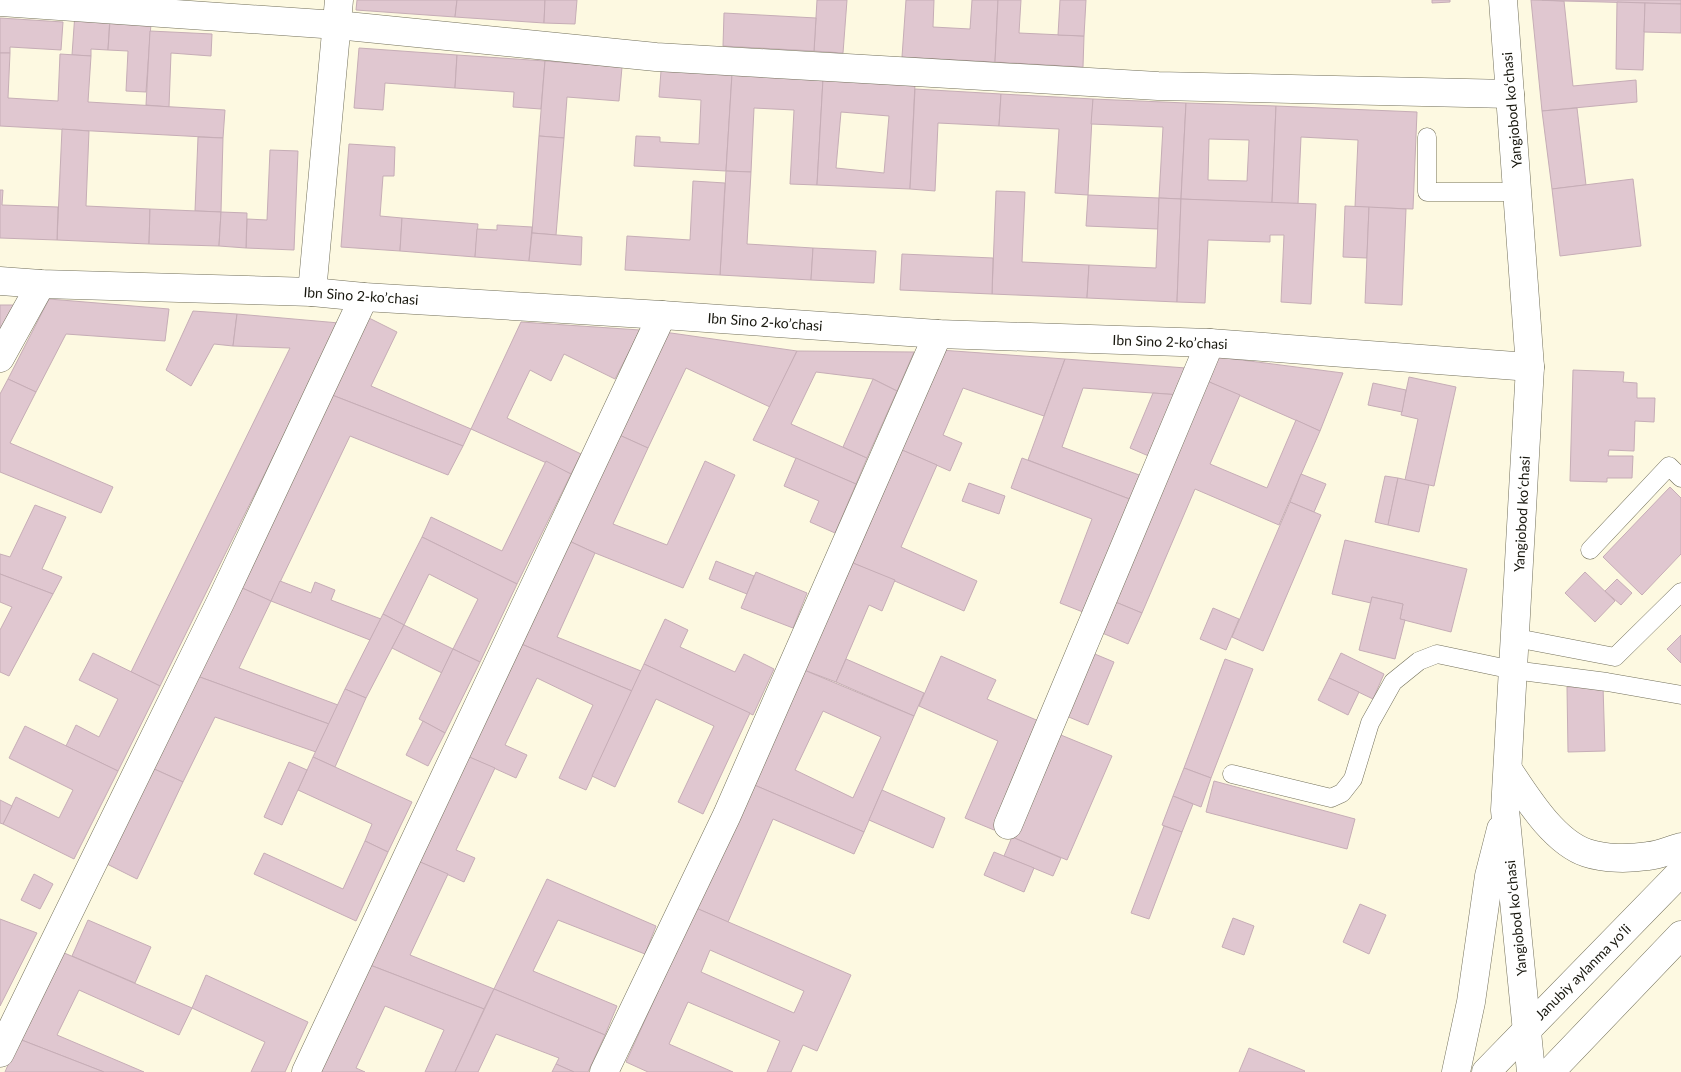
<svg xmlns="http://www.w3.org/2000/svg" width="1681" height="1072" viewBox="0 0 1681 1072" font-family="Lato,sans-serif">
<style>
.building{fill:#e0c7d0;stroke:#c6adb6;fill-rule:evenodd}
.lines{fill:none;stroke-linecap:round;stroke-linejoin:round}
.service-casing{stroke:#73705b;stroke-width:19}
.minor-casing{stroke:#73705b;stroke-width:29}
.tertiary-casing{stroke:#73705b;stroke-width:29}
.trunk-casing{stroke:#73705b;stroke-width:29}
.service{stroke:#fff;stroke-width:18}
.minor{stroke:#fff;stroke-width:28}
.tertiary{stroke:#fff;stroke-width:28}
.trunk{stroke:#fff;stroke-width:28}
.labels{text-anchor:middle;stroke-width:5;stroke-linejoin:round;paint-order:stroke}
.street-label{font-size:14px;fill:#18170e;stroke:#fff}
</style>
<rect width="100%" height="100%" fill="#fdf9e1"/>
<g class="building">
<polygon points="357,0 457,0 455,17 356,10"/>
<polygon points="457,0 545,0 544,23 455,17"/>
<polygon points="545,0 577,0 575,24 544,23"/>
<polygon points="817,0 847,0 843,53 814,51"/>
<polygon points="906,0 934,0 933,27 970,29 972,0 998,0 995,62 902,57"/>
<polygon points="998,0 1021,0 1019,33 1084,36 1083,67 995,62"/>
<polygon points="1060,0 1086,0 1084,36 1058,35"/>
<polygon points="1432,0 1450,0 1450,2 1432,3"/>
<polygon points="1531,0 1564,1 1573,86 1636,80 1637,102 1542,111"/>
<polygon points="1542,0 1681,0 1681,4 1564,1"/>
<polygon points="1617,2 1645,3 1643,70 1616,69"/>
<polygon points="1645,3 1681,4 1681,33 1644,32"/>
<polygon points="75,13 110,16 108,50 91,49 91,56 72,55"/>
<polygon points="724,13 816,18 814,51 723,46"/>
<polygon points="0,18 63,22 61,50 10,47 10,53 0,53"/>
<polygon points="110,21 151,23 146,92 126,91 128,51 108,50"/>
<polygon points="150,31 212,34 211,56 171,53 169,107 146,105"/>
<polygon points="359,48 457,55 455,88 385,83 383,110 354,108"/>
<polygon points="0,53 10,53 8,98 58,101 60,54 91,56 88,102 225,110 223,138 0,126"/>
<polygon points="457,55 545,61 541,109 513,107 514,92 455,88"/>
<polygon points="545,61 622,67 619,101 567,97 564,138 539,136"/>
<polygon points="661,71 732,74 726,171 634,166 636,136 660,137 660,142 699,144 701,100 659,97"/>
<polygon points="732,74 823,79 817,185 790,184 794,110 754,108 751,172 726,171"/>
<path d="M823 79 915 83 910 189 817 185ZM841 112 889 116 884 173 836 168Z"/>
<polygon points="915,89 1001,94 999,126 938,123 935,191 910,189"/>
<polygon points="1001,94 1093,99 1088,195 1055,193 1059,129 999,126"/>
<polygon points="1093,99 1186,103 1181,199 1159,198 1163,127 1091,124"/>
<path d="M1186 103 1276 106 1272 203 1181 199ZM1209 139 1249 140 1247 181 1208 180Z"/>
<polygon points="1276,106 1417,112 1413,209 1355,207 1358,140 1301,137 1298,204 1272,203"/>
<polygon points="1577,108 1586,185 1552,189 1542,111"/>
<polygon points="62,129 89,131 86,206 150,209 149,244 57,240"/>
<polygon points="539,136 564,138 556,235 532,233"/>
<polygon points="198,137 223,138 221,212 195,211"/>
<polygon points="349,144 395,147 394,176 383,176 380,216 402,218 400,251 341,247"/>
<polygon points="270,150 298,151 294,250 246,248 247,219 267,220"/>
<polygon points="726,171 751,172 747,244 813,248 811,280 720,275"/>
<polygon points="1633,179 1641,246 1560,256 1552,189"/>
<polygon points="693,181 725,183 720,275 625,270 627,236 690,240"/>
<polygon points="0,190 3,190 2,205 58,207 57,240 0,238"/>
<polygon points="996,191 1025,192 1022,262 1089,265 1087,298 992,294"/>
<polygon points="1088,195 1159,198 1158,229 1086,226"/>
<polygon points="1159,198 1181,199 1177,302 1087,298 1089,265 1156,268"/>
<polygon points="1181,199 1316,204 1311,304 1281,302 1284,235 1270,235 1270,242 1208,240 1205,303 1177,302"/>
<polygon points="1345,206 1369,207 1367,258 1343,257"/>
<polygon points="1369,207 1406,209 1402,305 1365,303"/>
<polygon points="150,209 221,212 219,246 149,244"/>
<polygon points="221,212 247,213 246,248 219,246"/>
<polygon points="402,218 478,224 475,257 400,251"/>
<polygon points="497,225 532,227 529,261 475,257 477,229 497,230"/>
<polygon points="532,233 582,237 581,265 529,261"/>
<polygon points="813,248 876,251 874,283 811,280"/>
<polygon points="902,254 993,258 992,294 900,290"/>
<polygon points="49,299 169,309 165,341 66,334 36,392 8,379"/>
<polygon points="0,305 17,305 0,336"/>
<polygon points="193,311 237,314 233,346 214,344 191,386 166,370"/>
<polygon points="237,314 339,323 160,686 131,672 290,348 233,346"/>
<polygon points="369,318 397,332 371,386 471,429 463,446 332,395"/>
<polygon points="521,322 640,330 615,379 564,354 551,381 530,370 507,418 581,454 571,474 471,429"/>
<polygon points="664,332 797,351 770,407 686,368 648,448 617,434"/>
<polygon points="940,350 1065,359 1044,416 963,388 943,435 962,443 950,471 902,450"/>
<polygon points="797,351 914,352 897,391 873,379 816,372 791,424 867,458 856,484 753,440"/>
<polygon points="1218,357 1343,373 1320,431 1207,381"/>
<polygon points="1065,359 1186,368 1180,395 1083,388 1062,447 1142,476 1132,500 1028,460"/>
<polygon points="1573,370 1624,372 1623,382 1637,383 1637,398 1655,398 1654,422 1635,421 1634,451 1609,450 1608,456 1633,456 1632,478 1607,478 1607,482 1570,481"/>
<polygon points="1409,377 1456,387 1434,486 1405,480 1418,419 1401,415"/>
<polygon points="8,379 36,392 10,443 113,487 101,513 0,472 0,394"/>
<polygon points="873,379 897,391 867,458 843,447"/>
<polygon points="1207,381 1240,395 1210,464 1267,488 1296,420 1320,431 1279,525 1195,489 1142,613 1113,601"/>
<polygon points="1373,383 1406,390 1402,412 1368,405"/>
<polygon points="1153,393 1180,395 1151,457 1130,448"/>
<polygon points="332,395 463,446 448,475 350,436 271,601 240,587"/>
<polygon points="617,434 648,448 613,524 667,545 705,461 735,475 683,588 595,553 567,540"/>
<polygon points="902,450 937,465 901,547 977,581 964,611 853,563"/>
<polygon points="796,458 856,484 835,533 810,522 819,501 784,486"/>
<polygon points="1022,458 1132,500 1088,614 1060,603 1092,519 1011,488"/>
<polygon points="546,461 571,474 517,584 422,537 431,517 502,551"/>
<polygon points="1301,474 1326,484 1314,512 1290,502"/>
<polygon points="1385,476 1398,478 1388,525 1375,522"/>
<polygon points="1398,478 1429,485 1419,532 1388,525"/>
<polygon points="969,483 1005,496 999,514 962,501"/>
<polygon points="1670,487 1681,498 1681,554 1642,595 1603,557"/>
<polygon points="1290,502 1321,515 1263,651 1232,637"/>
<polygon points="35,505 66,517 42,569 62,577 53,594 0,574 0,554 10,557"/>
<polygon points="422,537 517,584 480,662 453,649 478,599 429,574 404,625 383,614"/>
<polygon points="567,540 595,553 557,637 641,671 632,691 519,643"/>
<polygon points="1345,540 1467,569 1451,632 1400,619 1403,604 1372,597 1371,603 1332,594"/>
<polygon points="716,561 754,576 747,594 709,579"/>
<polygon points="853,563 895,580 882,611 869,605 836,682 804,670"/>
<polygon points="756,572 807,593 793,628 741,608"/>
<polygon points="1585,572 1615,601 1595,622 1565,593"/>
<polygon points="0,574 53,594 9,676 0,672 0,630 12,607 0,602"/>
<polygon points="1617,579 1632,593 1621,605 1605,591"/>
<polygon points="280,581 311,593 315,582 335,590 331,600 381,619 370,640 271,601"/>
<polygon points="240,587 271,601 239,668 338,705 329,724 197,676"/>
<polygon points="1372,597 1403,604 1400,619 1405,620 1395,659 1359,650"/>
<polygon points="1113,601 1142,613 1128,644 1100,632"/>
<polygon points="1213,608 1239,619 1226,650 1200,639"/>
<polygon points="383,614 404,625 366,698 345,689"/>
<polygon points="665,619 688,630 680,647 735,672 744,654 774,669 753,715 644,664"/>
<polygon points="404,625 453,649 442,673 392,648"/>
<polygon points="1681,635 1681,663 1667,649"/>
<polygon points="519,643 632,691 586,790 559,778 593,705 537,678 505,745 527,755 516,778 467,756"/>
<polygon points="453,649 480,662 445,733 419,719"/>
<polygon points="1090,652 1114,662 1088,725 1064,715"/>
<polygon points="93,653 160,686 118,771 66,746 76,725 99,737 118,699 79,680"/>
<polygon points="1341,653 1384,674 1373,699 1329,678"/>
<polygon points="941,656 996,680 987,699 1041,722 994,830 965,818 998,741 919,706"/>
<polygon points="846,659 924,693 914,716 836,682"/>
<polygon points="1225,659 1253,669 1211,778 1184,768"/>
<polygon points="644,664 750,713 703,814 678,802 714,726 656,699 615,787 592,776"/>
<path d="M804 670 914 716 864 832 752 784ZM823 711 881 737 853 798 795 770Z"/>
<polygon points="197,676 329,724 316,752 215,717 183,782 152,768"/>
<polygon points="1329,678 1359,692 1348,715 1318,700"/>
<polygon points="1603,686 1605,751 1568,752 1567,687"/>
<polygon points="345,689 366,698 335,767 313,757"/>
<polygon points="423,721 445,733 428,766 406,755"/>
<polygon points="25,726 118,771 74,859 3,824 16,797 59,818 73,790 9,758"/>
<polygon points="1056,733 1112,756 1067,860 1012,837"/>
<polygon points="467,756 495,768 456,850 475,858 464,882 418,861"/>
<polygon points="313,757 412,802 388,852 365,841 372,824 298,790"/>
<polygon points="289,762 307,770 282,825 264,817"/>
<polygon points="152,768 183,782 137,879 107,864"/>
<polygon points="1184,768 1211,778 1201,807 1173,796"/>
<polygon points="1214,781 1355,819 1347,849 1206,812"/>
<polygon points="752,784 864,832 854,854 773,819 728,922 696,908"/>
<polygon points="882,790 945,818 933,848 869,820"/>
<polygon points="1173,796 1193,804 1182,832 1162,825"/>
<polygon points="0,800 12,806 3,824 0,823"/>
<polygon points="1164,826 1182,832 1149,919 1131,913"/>
<polygon points="1012,837 1061,858 1053,876 1004,856"/>
<polygon points="365,841 388,852 356,921 254,874 264,853 343,889"/>
<polygon points="994,852 1034,868 1024,892 984,875"/>
<polygon points="418,861 448,874 410,955 494,989 484,1009 370,965"/>
<polygon points="34,874 53,884 40,909 21,900"/>
<polygon points="547,879 656,926 645,954 558,920 533,971 617,1006 605,1035 494,989"/>
<polygon points="1360,904 1386,915 1369,954 1343,942"/>
<path d="M696 908 851 975 817 1051 803 1045 791 1072H767L780 1041 688 1002 669 1044 733 1072H648L626 1062ZM710 950 804 991 794 1013 701 972Z"/>
<polygon points="1233,918 1254,926 1244,955 1222,947"/>
<polygon points="0,919 37,933 0,1006"/>
<polygon points="88,920 151,947 135,983 72,956"/>
<polygon points="62,952 192,1008 179,1035 79,990 57,1035 144,1072 104,1072 19,1039"/>
<polygon points="370,965 484,1009 455,1072 425,1072 444,1030 385,1006 356,1068 365,1072 320,1072"/>
<polygon points="206,975 308,1022 285,1072 251,1072 265,1042 192,1008"/>
<polygon points="494,989 605,1035 588,1072 574,1072 556,1064 559,1058 496,1034 478,1072 455,1072"/>
<polygon points="19,1039 104,1072 5,1072"/>
<polygon points="1249,1048 1305,1071 1304,1072 1239,1072"/>
<polygon points="556,1064 574,1072 552,1072"/>
</g>
<g class="lines">
<defs>
<g id="service">
<polyline points="1427,137 1427,192 1518,192"/>
<polyline points="1590,550 1669,466 1681,478"/>
<polyline points="1516,638 1615,657 1681,592"/>
<polyline points="1232,774 1331,798 1342,793 1353,779 1370,723 1393,682 1419,661 1437,654 1513,670 1607,682 1681,695"/>
</g>
<g id="minor">
<polyline points="0,2 337,25 656,57 1158,86 1510,94"/>
<polyline points="312,292 339,0"/>
<polyline points="0,358 41,284"/>
<polyline points="1008,825 1210,343"/>
<polyline points="0,1053 221,601 364,297"/>
<polyline points="306,1072 662,315"/>
<polyline points="604,1072 727,815 938,334"/>
</g>
<g id="tertiary">
<polyline points="1503,0 1530,367 1505,810 1531,1072"/>
<polyline points="0,281 41,284 312,292 364,297 662,315 938,334 1210,343 1530,367"/>
<polyline points="1456,1072 1471,1002 1489,876 1501,829"/>
</g>
<g id="trunk">
<path d="M1509 771C1527 798 1554 842 1587 853 1605 859 1629 859 1648 856 1659 855 1670 850 1681 847"/>
<polyline points="1486,1072 1681,872"/>
<polyline points="1550,1072 1681,935"/>
</g>
</defs>
<use href="#service" class="service-casing"/>
<use href="#minor" class="minor-casing"/>
<use href="#tertiary" class="tertiary-casing"/>
<use href="#trunk" class="trunk-casing"/>
<use href="#service" class="service"/>
<use href="#minor" class="minor"/>
<use href="#tertiary" class="tertiary"/>
<use href="#trunk" class="trunk"/>
</g>
<g class="labels">
<g class="street-label">
<text transform="translate(1512 110) rotate(-95)" y="5">Yangiobod koʻchasi</text>
<text transform="translate(361 296) rotate(4)" y="5">Ibn Sino 2-koʼchasi</text>
<text transform="translate(765 322) rotate(4)" y="5">Ibn Sino 2-koʼchasi</text>
<text transform="translate(1170 342) rotate(2)" y="5">Ibn Sino 2-koʼchasi</text>
<text transform="translate(1522 514) rotate(-87)" y="5">Yangiobod koʻchasi</text>
<text transform="translate(1516 918) rotate(-96)" y="5">Yangiobod koʻchasi</text>
<text transform="translate(1583 972) rotate(-45)" y="5">Janubiy aylanma yoʻli</text>
</g>
</g>
</svg>
